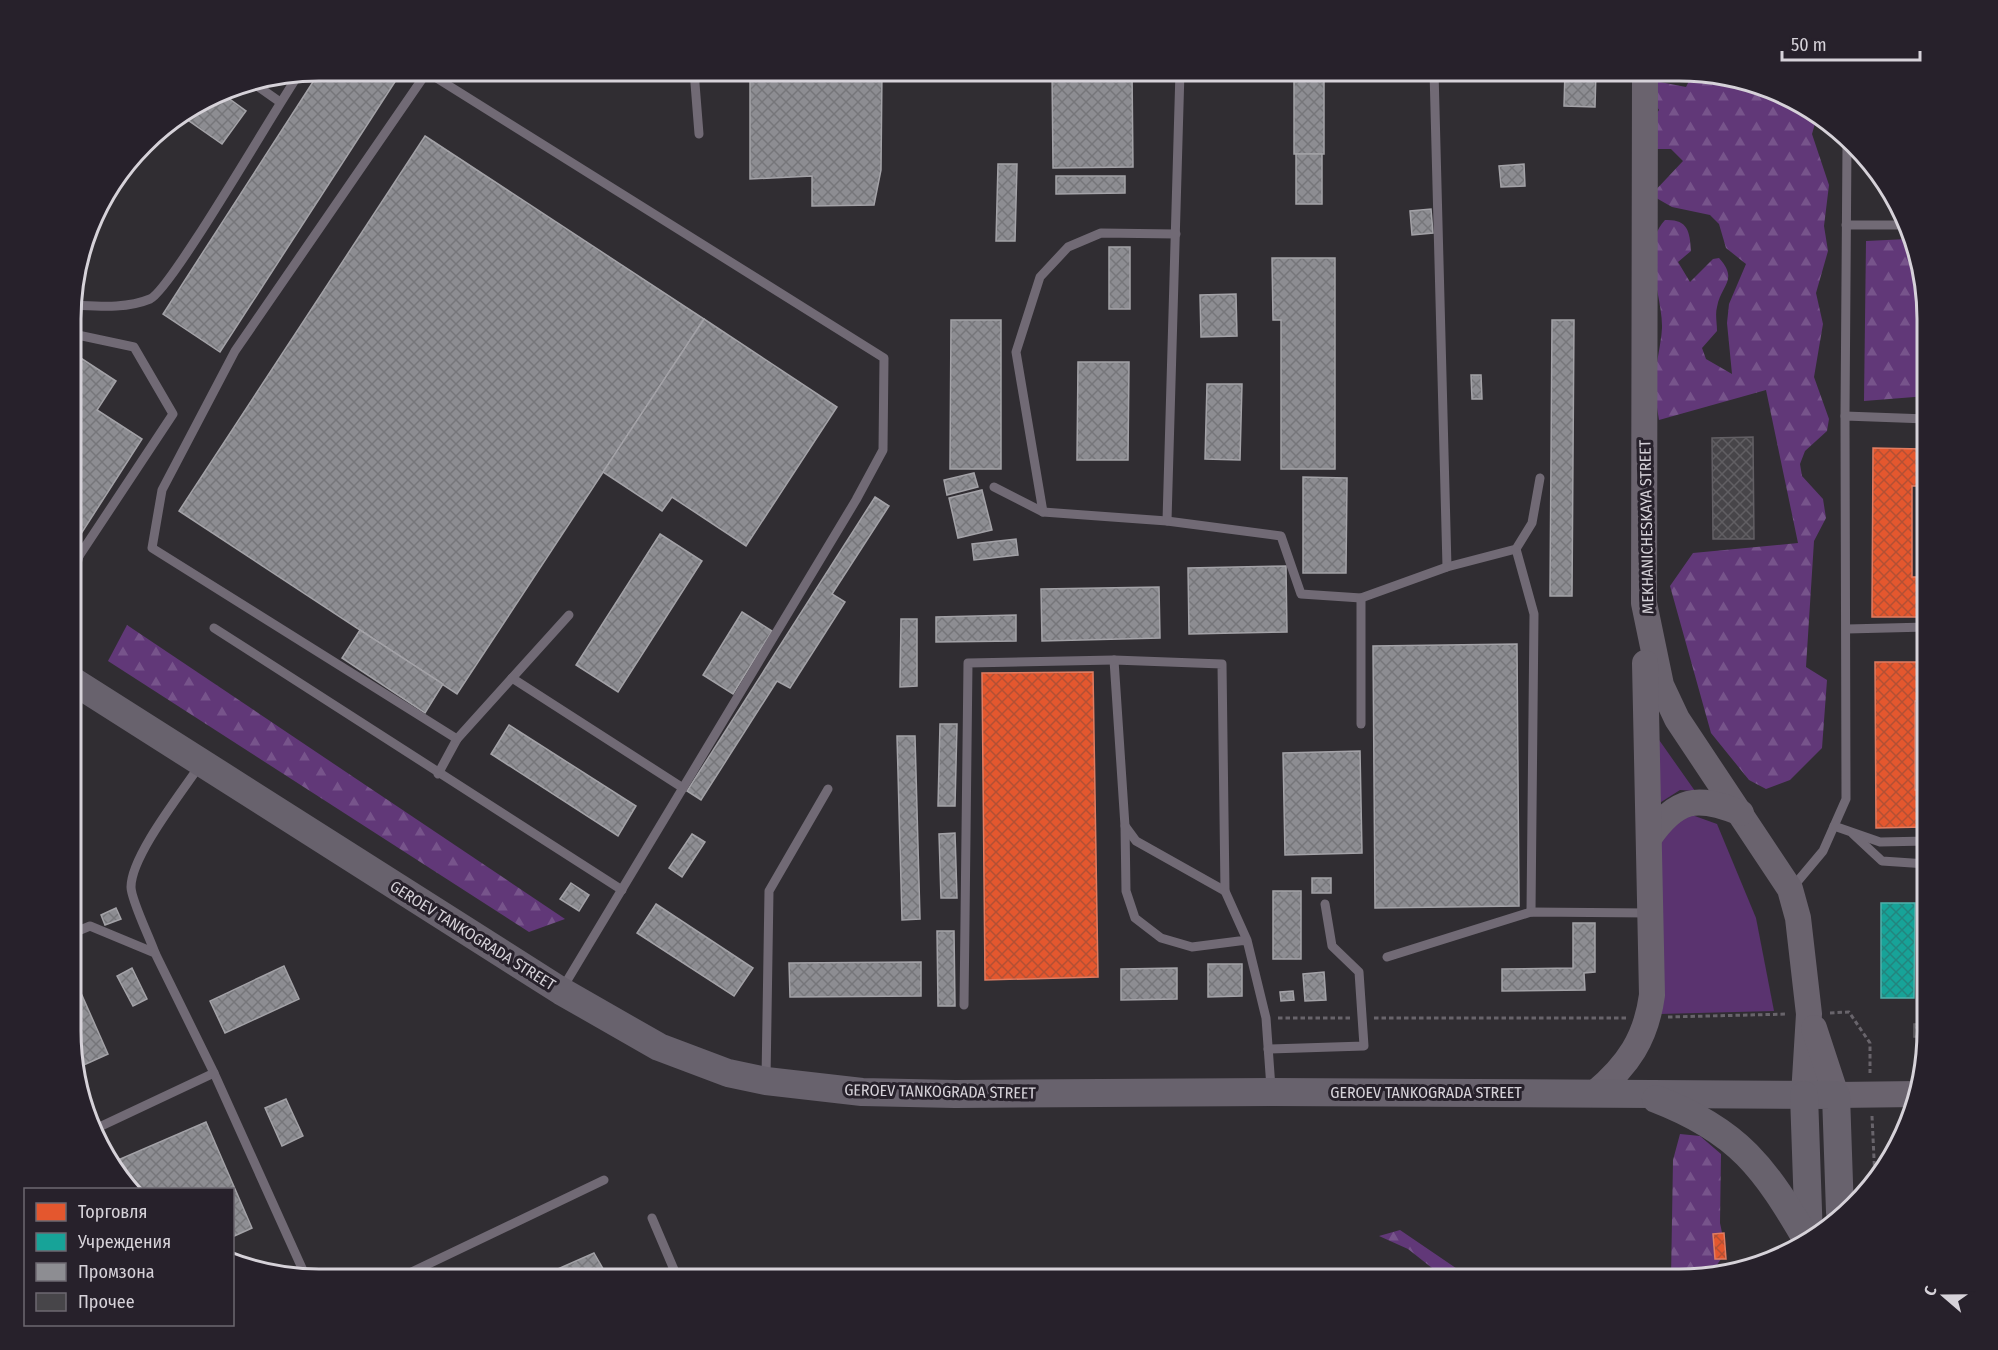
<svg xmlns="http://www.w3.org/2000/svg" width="1998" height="1350" viewBox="0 0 1998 1350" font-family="'Fira Sans Condensed',sans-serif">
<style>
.green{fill:#5a336f}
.forest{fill:url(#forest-firs)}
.shops{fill:url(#shops-cross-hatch);stroke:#e07c61;stroke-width:1.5}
.public{fill:url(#public-cross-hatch);stroke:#50b1ac;stroke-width:1.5}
.industry{fill:url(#industry-cross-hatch);stroke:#a3a2a7;stroke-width:1.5}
.building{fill:url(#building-cross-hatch);stroke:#625f64;stroke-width:1.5}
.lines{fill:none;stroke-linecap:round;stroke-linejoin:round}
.path{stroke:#68646b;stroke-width:3;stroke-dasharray:4.5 3;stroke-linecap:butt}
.lane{stroke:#716a75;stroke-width:9}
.secondary{stroke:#6a636e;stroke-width:26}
.primary{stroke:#68626d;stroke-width:28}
.labels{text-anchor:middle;stroke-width:6;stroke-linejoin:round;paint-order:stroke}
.street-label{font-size:16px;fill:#d6d2d9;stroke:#27212b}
.rim{fill:none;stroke:#d6d2d9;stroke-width:3}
</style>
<defs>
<pattern id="forest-firs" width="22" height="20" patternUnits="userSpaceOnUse" patternTransform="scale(1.5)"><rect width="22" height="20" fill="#613878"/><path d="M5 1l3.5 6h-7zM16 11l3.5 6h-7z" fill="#77548b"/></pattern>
<pattern id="shops-cross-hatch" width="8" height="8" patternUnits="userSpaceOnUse" patternTransform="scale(1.5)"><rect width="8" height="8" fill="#e4572e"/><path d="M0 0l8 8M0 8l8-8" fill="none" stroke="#b35034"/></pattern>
<pattern id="public-cross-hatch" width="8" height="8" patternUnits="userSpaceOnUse" patternTransform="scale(1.5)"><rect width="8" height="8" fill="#17a398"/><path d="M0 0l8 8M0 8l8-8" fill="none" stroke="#23857e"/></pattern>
<pattern id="industry-cross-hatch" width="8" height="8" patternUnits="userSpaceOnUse" patternTransform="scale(1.5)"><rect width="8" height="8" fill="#8d8d92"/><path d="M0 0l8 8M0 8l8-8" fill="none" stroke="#76767a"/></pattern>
<pattern id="building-cross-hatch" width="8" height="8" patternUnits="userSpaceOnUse" patternTransform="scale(1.5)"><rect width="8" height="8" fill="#474549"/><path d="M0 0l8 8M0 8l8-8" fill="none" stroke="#615f63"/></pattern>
</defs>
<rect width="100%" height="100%" fill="#302d32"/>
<g class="green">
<polygon points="1657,737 1695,791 1680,790 1658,804"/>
<polygon points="1679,815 1692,815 1717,824 1756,918 1774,1011 1660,1014 1657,852 1667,829"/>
</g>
<g class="forest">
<path d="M1693 73 1703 74 1709 79 1710 76 1759 84 1818 113 1812 134 1829 185 1824 226 1828 251 1816 293 1823 324 1814 377 1829 419 1827 431 1805 451 1800 464 1802 476 1823 499 1826 518 1814 541 1806 667 1827 680 1822 748 1790 780 1766 789 1749 780 1711 733 1670 586 1693 553 1798 543 1766 390 1659 420C1657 407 1654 392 1655 379 1656 362 1661 345 1662 328 1663 296 1639 247 1665 220 1687 219 1690 230 1691 251L1678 262 1690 282 1713 259 1719 258C1739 280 1721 285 1717 307 1715 314 1717 323 1717 331L1702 348 1706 359 1732 374 1727 323 1729 304 1746 264 1726 248 1719 224 1710 215 1672 207 1651 195 1683 161 1671 149H1646L1638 141 1659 110 1647 90 1655 81 1686 87Z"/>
<polygon points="1908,239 1927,303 1927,396 1864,401 1866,241"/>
<polygon points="127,625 565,919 529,932 108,661"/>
<path d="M1680 1134 1700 1136 1721 1154 1720 1223 1726 1252C1707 1280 1705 1279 1671 1279L1673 1160Z"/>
<polygon points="1400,1230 1472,1279 1446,1279 1408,1249 1379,1236"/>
</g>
<g class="shops">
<polygon points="1873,448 1922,449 1922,486 1912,486 1912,577 1921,577 1920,617 1872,617"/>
<polygon points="1875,662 1923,662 1923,701 1915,701 1915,790 1924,790 1924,827 1876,828"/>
<polygon points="1093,672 1098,977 985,980 982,673"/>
<polygon points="1724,1233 1726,1259 1715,1259 1713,1234"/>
</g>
<polygon class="public" points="1881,903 1915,903 1914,998 1881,998"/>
<g class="industry">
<polygon points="320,71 402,71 220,352 163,314"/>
<polygon points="750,71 882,71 881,170 874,205 812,206 812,176 750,179"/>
<polygon points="1052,71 1132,71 1133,167 1053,168"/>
<rect x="1294" y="71" width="30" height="83"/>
<polygon points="1565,71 1596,71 1595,107 1564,106"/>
<polygon points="220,92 246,111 222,144 182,116"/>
<polygon points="425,136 704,319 457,694 179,511"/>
<rect x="1296" y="154" width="26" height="50"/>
<polygon points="998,164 1017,164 1015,241 996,241"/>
<polygon points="1524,164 1525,186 1501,187 1499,166"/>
<polygon points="1056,176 1125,176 1125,193 1056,194"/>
<polygon points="1431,209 1433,233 1412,235 1410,211"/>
<rect x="1109" y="247" width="21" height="62"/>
<polygon points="1272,258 1335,258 1335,469 1281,469 1281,320 1273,320"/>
<polygon points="1236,294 1237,336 1201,337 1200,295"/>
<polygon points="704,319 837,407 746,546 672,497 662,511 603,472"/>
<polygon points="951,320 1001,320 1001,469 950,469"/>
<polygon points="1552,320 1574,320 1572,596 1550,596"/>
<polygon points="73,353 116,381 97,410 142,439 79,537 73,533"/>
<polygon points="1078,362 1129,362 1128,460 1077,460"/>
<polygon points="1471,375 1481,375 1482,399 1472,399"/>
<polygon points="1207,384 1242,384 1240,460 1205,459"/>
<polygon points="974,473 978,487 947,495 944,480"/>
<polygon points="1303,477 1347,478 1346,573 1303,573"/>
<polygon points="982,490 992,530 958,538 949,498"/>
<polygon points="875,497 889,506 832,594 845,602 790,688 777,681 701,800 687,791"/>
<polygon points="660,534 702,561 618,692 576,665"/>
<polygon points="1016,539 1018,555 974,560 972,544"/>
<polygon points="1286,566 1287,632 1189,634 1188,568"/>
<polygon points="1159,587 1160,638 1042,641 1041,589"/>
<polygon points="742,612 772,631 733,694 703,675"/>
<polygon points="1016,615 1016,641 936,642 936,617"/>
<polygon points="901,619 917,619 917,686 900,687"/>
<polygon points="360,630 443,684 425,713 342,658"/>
<polygon points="1517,644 1519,906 1375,908 1373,646"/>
<polygon points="940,724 957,724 955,806 938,806"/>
<polygon points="509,725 636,806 618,836 491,754"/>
<polygon points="897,736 915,736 920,919 902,920"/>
<polygon points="1360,751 1362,853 1285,855 1283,753"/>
<polygon points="955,833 957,898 941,898 939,834"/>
<polygon points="692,834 705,842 682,877 669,868"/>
<rect x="1312" y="878" width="19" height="15"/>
<polygon points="571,883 589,895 579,911 560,899"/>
<rect x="1273" y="891" width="28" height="68"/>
<polygon points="656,904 753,968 734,996 637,933"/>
<polygon points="116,908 121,919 105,925 101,915"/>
<polygon points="1573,923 1595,923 1595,972 1584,973 1585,990 1502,991 1502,969 1573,968"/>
<polygon points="937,931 954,931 955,1006 938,1006"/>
<polygon points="921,962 921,996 790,997 789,963"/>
<polygon points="1208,964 1242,964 1242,996 1208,997"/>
<polygon points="284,966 299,999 225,1033 210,1001"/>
<polygon points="132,968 147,999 133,1006 117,976"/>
<polygon points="1177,968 1177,999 1121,1000 1121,969"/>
<polygon points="1324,972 1326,1000 1305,1001 1303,974"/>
<polygon points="73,975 108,1054 75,1069 73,1063"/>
<polygon points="1293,991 1294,1000 1281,1001 1280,992"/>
<polygon points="286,1099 303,1136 282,1146 265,1108"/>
<polygon points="206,1122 252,1228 232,1237 232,1190 136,1190 111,1163"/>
<polygon points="594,1253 609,1279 535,1279"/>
</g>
<g class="building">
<polygon points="1753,437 1754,539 1713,539 1712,438"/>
<rect x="1914" y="1024" width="12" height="13"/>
</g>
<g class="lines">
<g class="path">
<polyline points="1830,1013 1849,1012 1870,1043 1870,1073"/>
<polyline points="1668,1017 1788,1014"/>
<polyline points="1278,1018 1350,1018"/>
<polyline points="1374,1018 1626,1018"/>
<polyline points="1872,1116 1875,1180"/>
</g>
<g class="lane">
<polyline points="694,71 699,134"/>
<polyline points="1434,71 1447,567"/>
<polyline points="253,83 280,102"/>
<polyline points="1846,225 1903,225"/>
<path d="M73 305C97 306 126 309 150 299 171 290 276 107 299 74"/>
<polyline points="73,334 134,347 173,414 79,556 73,552"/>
<polyline points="1845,416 1847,144"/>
<polyline points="994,487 1043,512 1167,521 1281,536 1301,594 1361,598 1447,567 1516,549 1532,523 1540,478"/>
<polyline points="1043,512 1016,352 1040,277 1068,247 1101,233 1176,234"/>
<polyline points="1167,521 1180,71"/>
<polyline points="1516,549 1534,614 1531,912"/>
<polyline points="73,579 79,556"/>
<polyline points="1361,598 1361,724"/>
<polyline points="214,628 622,890"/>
<polyline points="1847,629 1927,627"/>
<polyline points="512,678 683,788"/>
<polyline points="438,774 457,739"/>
<polyline points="1125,826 1136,841 1225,891"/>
<polyline points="1834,826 1880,842 1927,841"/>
<polyline points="1853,834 1882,861 1927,864"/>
<polyline points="1792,888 1823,851 1846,799 1845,416 1927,419"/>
<polyline points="73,933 90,926 155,953 214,1073 306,1277"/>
<polyline points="1247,940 1192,947 1161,938 1135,918 1126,891 1125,826 1114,660 1222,664 1225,891 1247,940 1266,1018 1271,1088"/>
<path d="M155 953C150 938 131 900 131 887 131 856 182 792 200 765"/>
<polyline points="1387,957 1531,912 1649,913"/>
<polyline points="562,989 856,500 883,450 884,358 427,72 235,351 162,490 152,548 457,739 569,615"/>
<polyline points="964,1005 968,663 1114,660"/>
<polyline points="1268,1049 1364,1046 1359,972 1332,946 1325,904"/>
<polyline points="766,1079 769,891 828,789"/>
<polyline points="95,1129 214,1073"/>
<polyline points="652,1218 678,1279"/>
<polyline points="397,1279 604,1180"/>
</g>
<g class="secondary">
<polyline points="1645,71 1644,603 1661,685 1677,719 1790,889 1798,918 1809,1014 1804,1095"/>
<path d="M1649 838C1677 798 1696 795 1741 813"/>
<polyline points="1814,1028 1836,1095 1918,1094"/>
<path d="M1595 1093C1628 1065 1646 1039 1652 995L1645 663"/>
</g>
<g class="primary">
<polyline points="73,681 561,991 659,1047 728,1073 766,1081 862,1092 955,1094 1272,1092 1836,1095 1840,1212"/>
<polyline points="1804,1095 1809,1239"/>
<path d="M1656 1099C1739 1131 1765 1168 1808 1242"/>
</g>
</g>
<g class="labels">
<g class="street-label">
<text transform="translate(1646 527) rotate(-91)" y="6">MEKHANICHESKAYA STREET</text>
<text transform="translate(473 935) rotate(32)" y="6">GEROEV TANKOGRADA STREET</text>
<text transform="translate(940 1091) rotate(1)" y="6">GEROEV TANKOGRADA STREET</text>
<text x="1426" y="1098">GEROEV TANKOGRADA STREET</text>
</g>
</g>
<path d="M0 0H1998V1350H0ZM319 81H1679A238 238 0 0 1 1917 319V1031A238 238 0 0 1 1679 1269H319A238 238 0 0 1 81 1031V319A238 238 0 0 1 319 81Z" fill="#27212b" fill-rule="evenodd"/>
<path class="rim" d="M319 81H1679A238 238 0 0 1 1917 319V1031A238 238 0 0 1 1679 1269H319A238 238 0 0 1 81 1031V319A238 238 0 0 1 319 81Z"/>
<rect x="24" y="1188" width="210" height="138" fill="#27212b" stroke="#6d6871" stroke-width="1.5"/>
<rect x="36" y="1203" width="30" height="18" fill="#e4572e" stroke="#6d6871" stroke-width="1.5"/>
<text x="78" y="1218" font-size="18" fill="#d6d2d9">Торговля</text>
<rect x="36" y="1233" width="30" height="18" fill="#17a398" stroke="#6d6871" stroke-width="1.5"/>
<text x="78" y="1248" font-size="18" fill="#d6d2d9">Учреждения</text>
<rect x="36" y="1263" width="30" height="18" fill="#8d8d92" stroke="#6d6871" stroke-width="1.5"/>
<text x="78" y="1278" font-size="18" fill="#d6d2d9">Промзона</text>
<rect x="36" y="1293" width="30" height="18" fill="#474549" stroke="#6d6871" stroke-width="1.5"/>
<text x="78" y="1308" font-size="18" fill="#d6d2d9">Прочее</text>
<g transform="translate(1944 1296) rotate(290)" stroke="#27212b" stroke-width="4.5" paint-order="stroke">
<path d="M0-4.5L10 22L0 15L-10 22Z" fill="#d6d2d9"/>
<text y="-9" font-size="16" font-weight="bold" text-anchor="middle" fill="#d6d2d9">С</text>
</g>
<path d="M1782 51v9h138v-9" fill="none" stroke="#d6d2d9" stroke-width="3"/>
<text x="1791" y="51" font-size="18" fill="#d6d2d9" stroke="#27212b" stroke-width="4.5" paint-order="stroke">50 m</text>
</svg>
